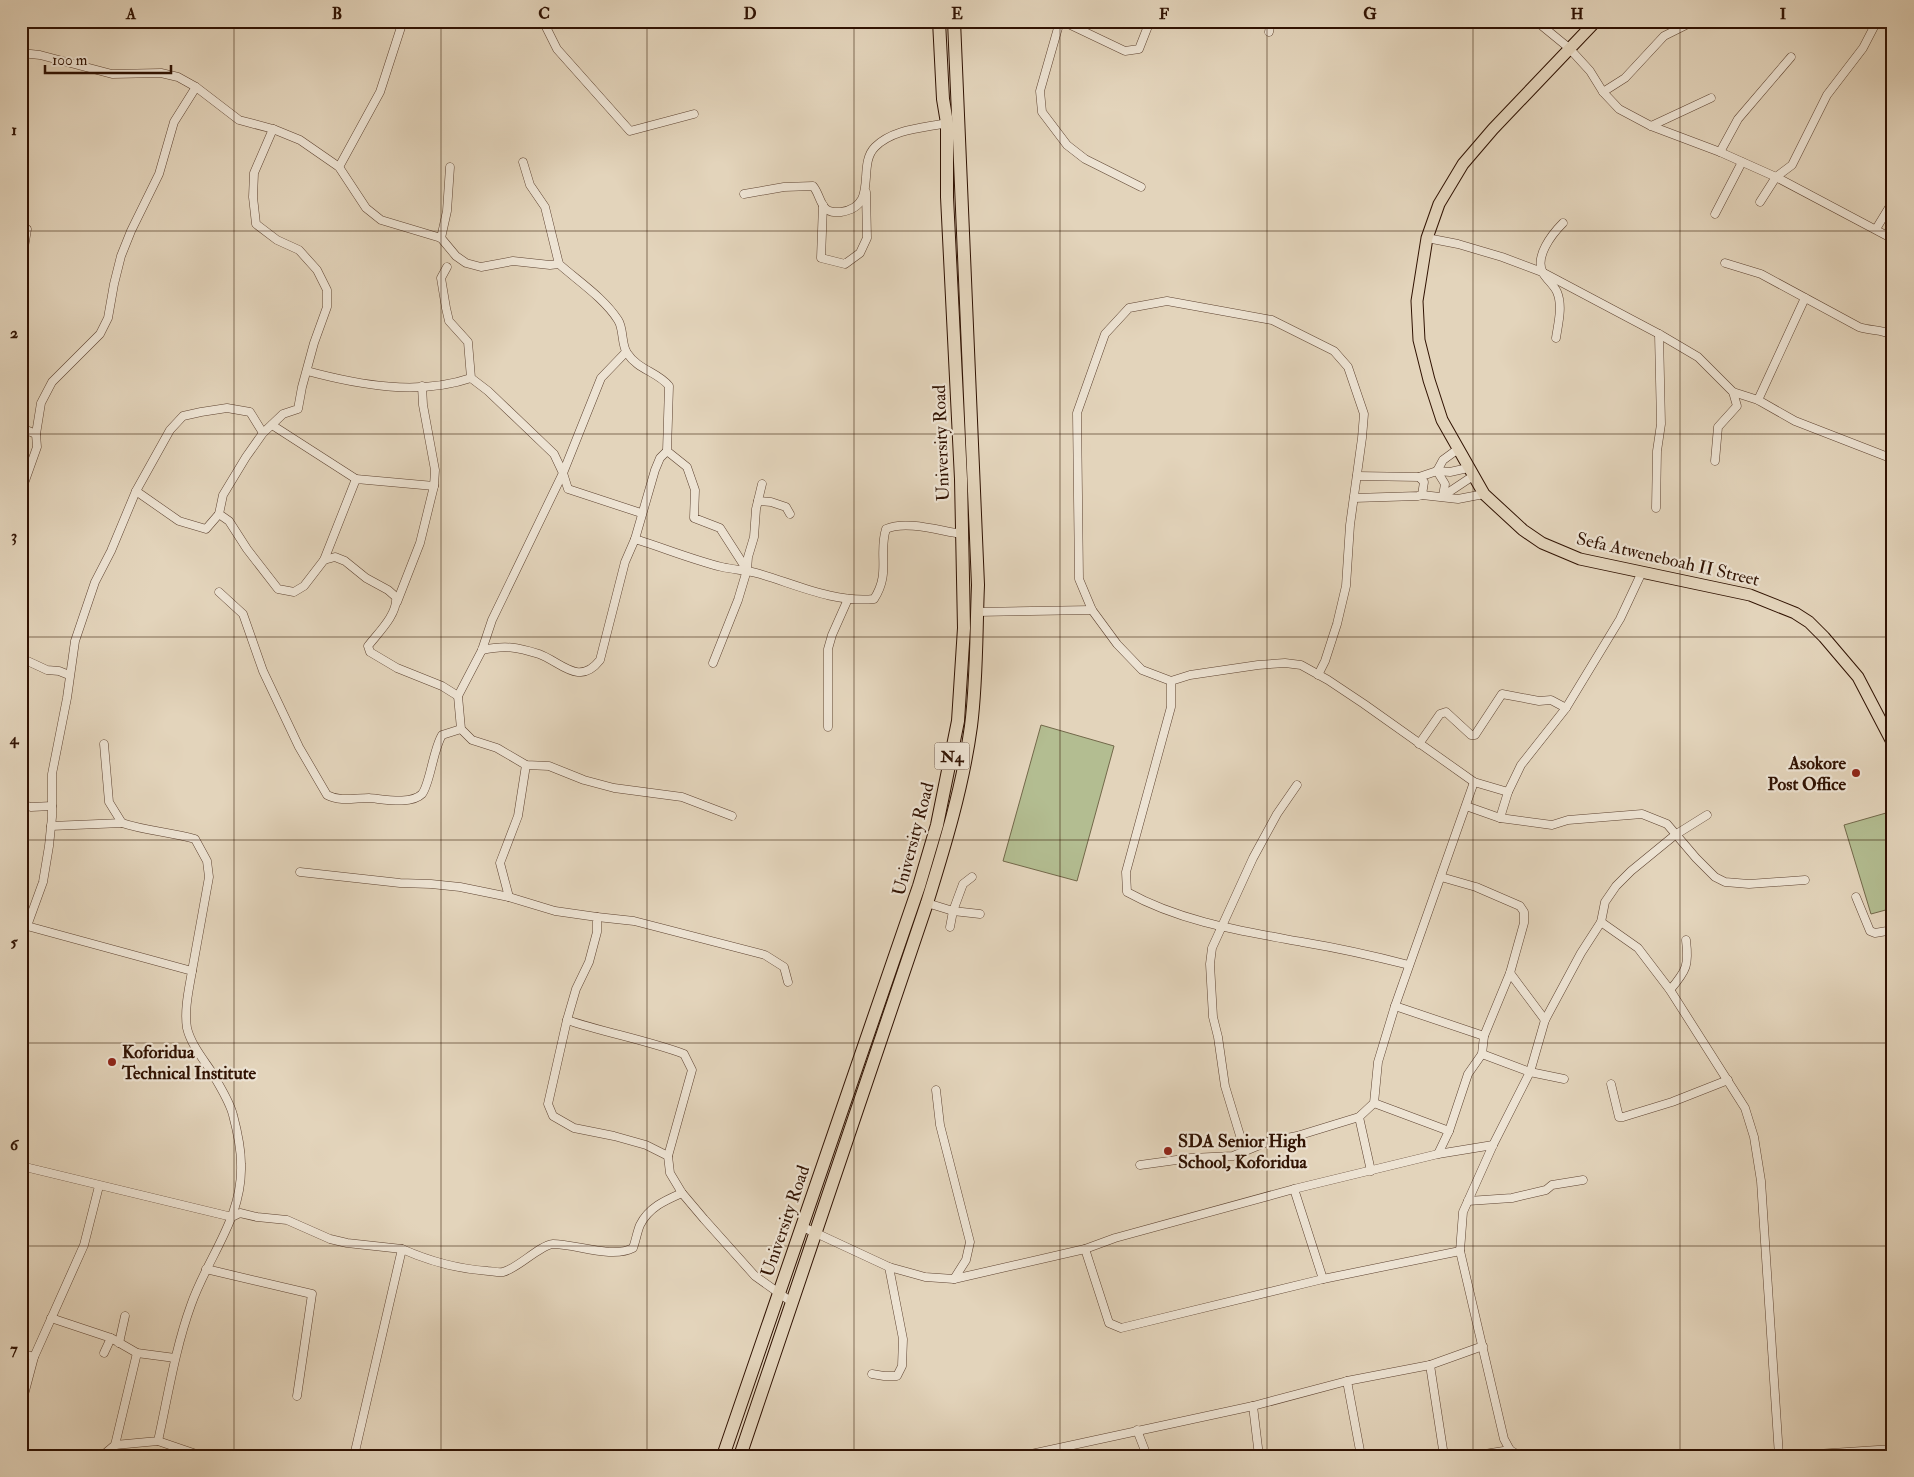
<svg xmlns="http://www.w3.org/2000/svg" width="1914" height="1477" viewBox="0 0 1914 1477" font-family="'IM FELL Double Pica',serif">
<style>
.green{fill:#b3bd91;stroke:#72684a}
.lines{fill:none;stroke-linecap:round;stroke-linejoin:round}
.minor-casing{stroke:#5d4230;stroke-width:9}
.primary-casing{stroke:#301202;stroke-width:13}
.trunk-casing{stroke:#301202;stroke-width:14}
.minor{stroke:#ede3d3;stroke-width:8}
.primary{stroke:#e3d4bb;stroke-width:11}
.trunk{stroke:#e3d4bb;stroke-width:12}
.grid{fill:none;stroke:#301202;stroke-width:1;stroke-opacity:0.55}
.poi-dot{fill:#8f2418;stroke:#ede3d3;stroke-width:2}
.labels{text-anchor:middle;stroke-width:4.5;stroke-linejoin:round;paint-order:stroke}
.shield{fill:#ede3d3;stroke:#695141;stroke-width:1}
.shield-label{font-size:16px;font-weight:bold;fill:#301202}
.street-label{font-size:18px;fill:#301202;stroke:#ede3d3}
.poi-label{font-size:18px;font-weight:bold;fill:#301202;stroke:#ede3d3;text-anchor:start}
.neatline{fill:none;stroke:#301202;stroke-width:2}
.grid-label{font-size:16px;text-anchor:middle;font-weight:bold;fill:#301202}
</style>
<rect width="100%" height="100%" fill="#e3d4bb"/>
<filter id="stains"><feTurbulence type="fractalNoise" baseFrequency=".004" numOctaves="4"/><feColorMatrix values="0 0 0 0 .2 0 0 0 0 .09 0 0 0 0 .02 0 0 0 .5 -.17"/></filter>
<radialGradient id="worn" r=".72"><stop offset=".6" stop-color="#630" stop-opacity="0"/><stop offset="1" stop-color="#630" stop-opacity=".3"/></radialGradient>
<g class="green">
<polygon points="1041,725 1114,746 1077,881 1003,861"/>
<polygon points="1893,811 1893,908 1871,914 1844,825"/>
</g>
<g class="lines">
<defs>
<g id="minor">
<polyline points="543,21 557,49 630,131 694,114"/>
<polyline points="1060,21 1040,91 1042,112 1067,145 1085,159 1141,187"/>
<polyline points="1062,21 1125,51 1139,49 1150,21"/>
<polyline points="1536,21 1569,48 1590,71 1603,92 1619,109 1651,126 1720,152 1776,177 1893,239"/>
<polyline points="1269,32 1271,21"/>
<path d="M21 53 40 55 112 74 161 73 178 77 196 87 239 120 273 129 300 140 339 167 366 208 381 220 441 238 456 256 466 263 481 267 513 261 550 265 559 264C578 281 604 298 618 320 624 329 621 344 627 353 638 370 658 372 669 386L667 451 687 467 695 490 694 518 720 528 747 570"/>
<polyline points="1603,92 1625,78 1664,36 1694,21"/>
<polyline points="1651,126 1711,98"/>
<path d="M273 129 254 173 253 197 256 224 277 240 299 250 317 270 327 290V307L314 343 302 387 298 409 283 414 263 433 246 457 223 495 219 514 229 521 247 549 278 589 294 592 304 586 324 560 335 557 345 561 366 578 388 590 396 597C398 614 378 633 368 646L370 652 397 668 442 686 458 696"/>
<polyline points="1720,152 1738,119 1791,57"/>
<polyline points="523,162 530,185 545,207 559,264"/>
<polyline points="339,167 380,92 403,21"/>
<path d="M744 194 784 187 813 186C819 193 820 204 826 209 831 213 835 212 841 212 880 206 856 166 875 147 893 129 923 128 947 123"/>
<polyline points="1760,202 1776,177 1792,165 1827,95 1863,48 1877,21"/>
<polyline points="823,205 821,258 845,264 860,253 867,238 866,192"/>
<polyline points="1715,214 1742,162"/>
<polyline points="21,226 27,229 21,266"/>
<polyline points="1876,229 1893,201"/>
<polyline points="441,238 447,211 450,167"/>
<polyline points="1427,238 1458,244 1502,257 1542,272 1659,334 1698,357 1733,392 1758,400 1795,421 1893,459"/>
<path d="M1725 263 1761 274 1859 327C1871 331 1881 329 1893 335"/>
<polyline points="447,267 441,278 446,308 449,321 468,342 471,378 488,391 554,454 563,473 492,620 482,650 458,696 461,729 472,740 497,748 526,765 549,766 584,780 614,788 682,797 732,816"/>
<path d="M1556 338C1558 324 1563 306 1557 292 1554 285 1547 280 1543 273 1534 257 1552 234 1563 223"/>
<polyline points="626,352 601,378 563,473 568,489 641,513"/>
<path d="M307 371C359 385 418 396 471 378"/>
<polyline points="1758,400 1805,298"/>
<polyline points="272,425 356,479"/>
<polyline points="21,428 36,434"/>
<polyline points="1715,461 1718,427 1737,406 1733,392"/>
<polyline points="1437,471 1443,460 1458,449"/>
<polyline points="1437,471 1445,484 1443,496"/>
<polyline points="1419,477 1437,471 1450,472 1468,468"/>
<polyline points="136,491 179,521 206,529 219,514"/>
<polyline points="21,492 37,447 36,434 41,403 52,382 100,334 108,318 114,284 121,256 131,231 159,174 174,122 196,87"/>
<polyline points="1422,495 1458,499 1484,494"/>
<polyline points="1443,496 1473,476"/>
<polyline points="1354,498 1418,496 1422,495 1424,482 1419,477 1357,476"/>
<polyline points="758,501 771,502 786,507 790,514"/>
<polyline points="1656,508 1657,451 1661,424 1659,334"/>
<polyline points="635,539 655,470 660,458 667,451"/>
<polyline points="324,560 356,479 434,486"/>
<path d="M219 592 243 614 263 671 299 747 327 795C340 802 355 798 369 798 383 799 411 805 422 794 430 784 433 750 442 735L461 729"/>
<polyline points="397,602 420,543 434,486 435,470 423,405 422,386"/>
<polyline points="977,612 1092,610"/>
<path d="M482 650C505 645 517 647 539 654 561 662 579 687 600 660L625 562 635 539C664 548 693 560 722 567 735 570 747 570 760 574 797 585 835 603 874 599 891 573 878 554 886 529 906 520 940 531 962 534"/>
<polyline points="21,658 47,670 59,671 69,675"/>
<polyline points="713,663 738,600 747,570 748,557 754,537 756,509 762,484"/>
<polyline points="1171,681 1142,670 1117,644 1092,610 1079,579 1077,413 1105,334 1129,308 1167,301 1272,320 1334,351 1348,367 1364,414 1362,438 1350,525 1346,586 1337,624 1325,661 1318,675"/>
<polyline points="828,727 828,649 832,635 848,599"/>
<path d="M104 744 109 802 122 823C146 831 171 832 195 839L207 861 209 877 192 971"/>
<polyline points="1419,744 1440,714 1446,712 1471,735 1475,735 1502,694 1539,701 1551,700 1566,708"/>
<polyline points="21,804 31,807 52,806"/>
<polyline points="1466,806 1500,818 1552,825 1568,820 1642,814 1667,824 1696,858 1715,877 1725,882 1749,884 1805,880"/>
<polyline points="1500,818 1508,792"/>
<polyline points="51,826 122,823"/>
<polyline points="300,872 400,883 431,884 460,887 509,897 555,911 597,917 597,932 589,962 576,989 567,1020 548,1104 553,1116 574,1128 614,1136 646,1145 668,1156 670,1173 682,1193 704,1219 755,1276 793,1303"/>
<polyline points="509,897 500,863 518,816 526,765"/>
<polyline points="1856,897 1870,931 1875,933 1893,930"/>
<polyline points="927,903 953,911 963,884 972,877"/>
<polyline points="597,917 634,921 765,955 784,967 788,982"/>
<polyline points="1601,922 1638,948 1670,990 1745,1108 1754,1137 1761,1181 1779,1456"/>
<polyline points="950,927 953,911 980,914"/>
<path d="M1409 965C1374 956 1338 948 1302 942 1242 931 1181 922 1127 892L1126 872 1171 707V681L1190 675 1258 665 1285 663 1301 665 1328 680 1364 704 1474 782 1508 792 1521 765 1566 708 1620 619 1642 572"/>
<polyline points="1510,973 1545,1020"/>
<path d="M1670 990C1687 970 1689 965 1686 940"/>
<polyline points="1395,1006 1484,1036"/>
<path d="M567 1020C606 1033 646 1040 684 1054L692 1070 668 1156"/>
<polyline points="1482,1054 1530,1072 1564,1079"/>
<polyline points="1611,1084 1619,1117 1623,1117 1672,1102 1728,1080"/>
<polyline points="936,1090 940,1125 970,1242 966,1260 954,1279"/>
<polyline points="1374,1103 1449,1131"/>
<polyline points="1245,1152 1225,1086 1218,1037 1213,1017 1210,964 1212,948 1253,858 1277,814 1297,785"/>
<polyline points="1438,1154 1449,1131 1468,1074 1482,1054 1484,1036 1510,973 1524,923 1524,912 1520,906 1476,887 1441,877"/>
<polyline points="1140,1165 1191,1158 1233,1156 1267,1142 1297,1136 1359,1117"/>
<polyline points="21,1166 232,1217 240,1213 257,1217 287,1220 330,1239 347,1243 402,1249"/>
<polyline points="1371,1171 1359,1117 1374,1103 1378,1062 1395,1006 1474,782"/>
<polyline points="1294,1189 1323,1279"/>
<polyline points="1468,1201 1512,1198 1546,1190 1552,1185 1583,1180"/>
<polyline points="803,1227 889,1267 925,1277 954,1279 1085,1249 1115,1238 1294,1189 1438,1154 1493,1145"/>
<polyline points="1085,1249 1109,1323 1121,1328 1323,1279 1460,1251"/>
<polyline points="206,1269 312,1294 297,1396"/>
<polyline points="51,1318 111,1338 137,1353 175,1358"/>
<polyline points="119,1343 125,1316"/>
<polyline points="21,1353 34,1357"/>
<polyline points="104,1353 111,1338"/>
<polyline points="1430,1365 1444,1456"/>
<polyline points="872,1374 884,1376 897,1376 902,1366 903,1339 889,1267"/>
<polyline points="1347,1381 1361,1456"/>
<polyline points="21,1406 34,1357 84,1245 99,1186"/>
<polyline points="1253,1406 1259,1456"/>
<polyline points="1137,1430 1147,1456"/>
<polyline points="158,1441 202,1456"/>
<polyline points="115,1445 137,1353"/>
<path d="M102 1456 115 1445 158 1441C168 1396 175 1349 191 1305 208 1256 243 1218 241 1164 241 1148 237 1130 233 1115 230 1102 220 1087 213 1074 204 1060 191 1045 187 1028 184 1010 189 989 192 971L27 926 43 882 49 846 52 817V774L67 698 75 641 95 582 111 551 136 491 170 430 183 416 201 412 227 408 250 412 263 433"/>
<path d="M354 1456 402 1249C429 1261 458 1269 488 1271 492 1271 498 1273 503 1272 517 1269 540 1245 553 1244 576 1244 612 1259 633 1248 636 1240 637 1232 640 1225 649 1207 666 1200 682 1193"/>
<polyline points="1022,1456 1253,1406 1347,1381 1430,1365 1483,1346"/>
<polyline points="1472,1456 1510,1450"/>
<polyline points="1520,1456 1510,1450 1504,1439 1460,1251 1463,1212 1493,1145 1530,1072 1545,1020 1581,953 1601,922 1605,902 1616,886 1631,871 1675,835 1707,815"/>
<polyline points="1786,1456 1893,1449"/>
</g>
<polyline id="primary" points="1596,21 1493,129 1463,164 1439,204 1427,238 1417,301 1419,340 1429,380 1442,420 1484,494 1523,530 1542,543 1580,559 1750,595 1795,613 1809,622 1824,637 1858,677 1893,744"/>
<g id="trunk">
<polyline points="723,1456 919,886 937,825 958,721 964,628 961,479 947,197 947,123 943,99 939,21"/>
<path d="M740 1456 927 903C945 845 963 786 971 726 977 679 976 632 978 585L954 21"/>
</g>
</defs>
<use href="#minor" class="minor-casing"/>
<use href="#primary" class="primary-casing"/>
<use href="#trunk" class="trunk-casing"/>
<use href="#minor" class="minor"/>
<use href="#primary" class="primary"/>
<use href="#trunk" class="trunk"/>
</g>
<path class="grid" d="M234 21V1456M441 21V1456M647 21V1456M854 21V1456M1060 21V1456M1267 21V1456M1473 21V1456M1680 21V1456M21 231H1893M21 434H1893M21 637H1893M21 840H1893M21 1043H1893M21 1246H1893"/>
<g class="poi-dot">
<circle cx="1856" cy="773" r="5"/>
<circle cx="112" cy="1062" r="5"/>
<circle cx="1168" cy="1151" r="5"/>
</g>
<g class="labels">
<rect class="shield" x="934.5" y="742.5" width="35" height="27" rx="4"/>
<g class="shield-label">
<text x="952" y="762">N4</text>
</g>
<g class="street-label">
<text transform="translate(941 443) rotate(-92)" y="6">University Road</text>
<text transform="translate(1668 559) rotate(13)" y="6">Sefa Atweneboah II Street</text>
<text transform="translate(913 839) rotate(-75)" y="6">University Road</text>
<text transform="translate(785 1221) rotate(-71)" y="6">University Road</text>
</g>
<g class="poi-label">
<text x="1846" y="769" text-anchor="end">Asokore<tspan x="1846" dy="21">Post Office</tspan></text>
<text x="122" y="1058">Koforidua<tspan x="122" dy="21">Technical Institute</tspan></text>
<text x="1178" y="1147">SDA Senior High<tspan x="1178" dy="21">School, Koforidua</tspan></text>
</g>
</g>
<rect width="1914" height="1477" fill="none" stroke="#e3d4bb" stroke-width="55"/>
<path d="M45 65v8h126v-8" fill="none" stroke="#301202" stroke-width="2.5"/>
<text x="52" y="65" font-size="15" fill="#301202" stroke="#ede3d3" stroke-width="4" paint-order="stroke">100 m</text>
<rect x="28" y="28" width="1858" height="1422" class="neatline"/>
<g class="grid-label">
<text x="131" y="19">A</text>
<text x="337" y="19">B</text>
<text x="544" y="19">C</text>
<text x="750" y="19">D</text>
<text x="957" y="19">E</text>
<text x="1164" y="19">F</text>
<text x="1370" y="19">G</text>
<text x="1577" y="19">H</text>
<text x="1783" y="19">I</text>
<text x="14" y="135">1</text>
<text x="14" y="338">2</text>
<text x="14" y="541">3</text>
<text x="14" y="744">4</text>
<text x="14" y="947">5</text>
<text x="14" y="1150">6</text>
<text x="14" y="1354">7</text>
</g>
<rect width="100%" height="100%" filter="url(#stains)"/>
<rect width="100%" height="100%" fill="url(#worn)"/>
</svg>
